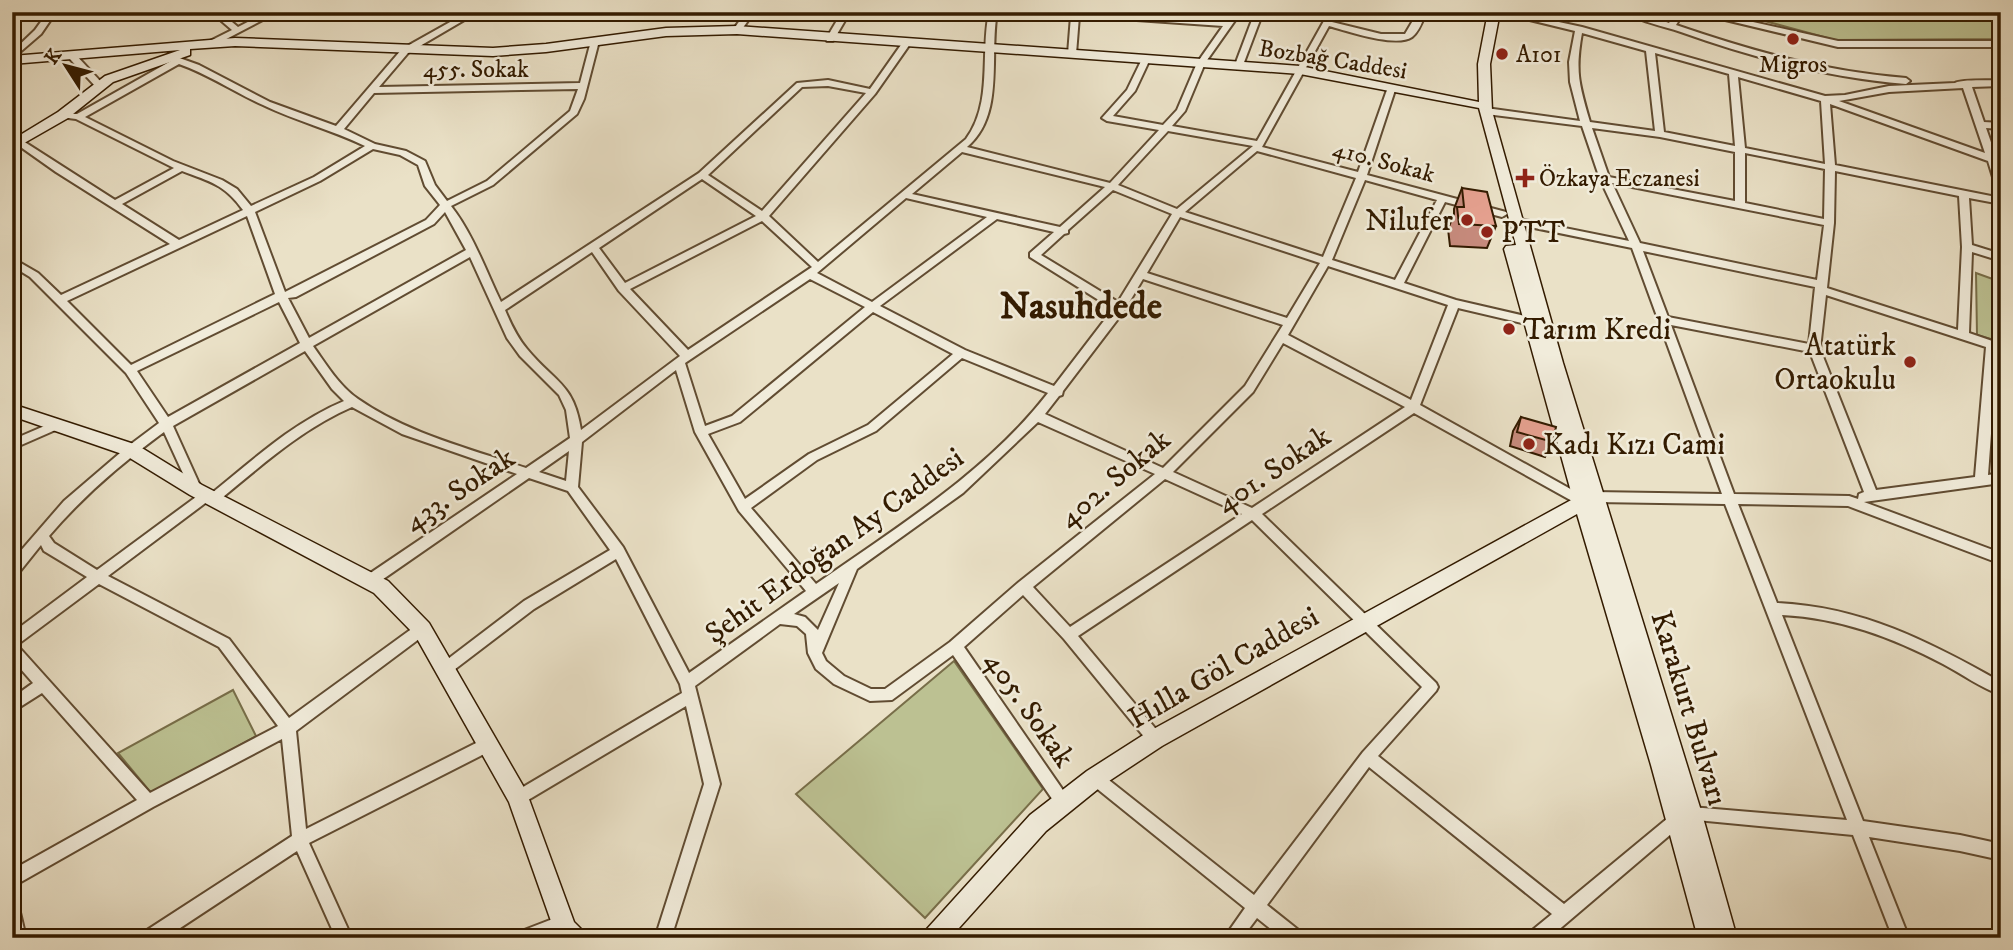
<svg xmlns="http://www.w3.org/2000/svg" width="2013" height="950" viewBox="0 0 2013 950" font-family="'IM FELL DW Pica',serif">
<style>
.green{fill:#bcc192;stroke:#786e49;stroke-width:2}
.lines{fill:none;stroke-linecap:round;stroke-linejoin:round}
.street-casing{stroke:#614c32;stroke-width:4}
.secondary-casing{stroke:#331b00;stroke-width:3}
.street{fill:#f1ecdb;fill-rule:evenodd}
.secondary{fill:#f1ecdb;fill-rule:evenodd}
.wall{fill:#c68a7c;stroke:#331b00;stroke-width:2}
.building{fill:#e6a190;stroke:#331b00;stroke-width:2}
.poi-dot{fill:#8f2418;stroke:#f1ecdb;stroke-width:2.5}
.labels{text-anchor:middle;stroke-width:5;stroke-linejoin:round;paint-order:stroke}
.far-poi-label{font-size:24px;fill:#331b00;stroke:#f1ecdb;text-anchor:start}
.far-street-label{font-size:24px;fill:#331b00;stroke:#f1ecdb}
.poi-label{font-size:30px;fill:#331b00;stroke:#f1ecdb;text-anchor:start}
.street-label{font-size:30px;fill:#331b00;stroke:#f1ecdb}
.district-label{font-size:37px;font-weight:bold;fill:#331b00;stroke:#f1ecdb}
</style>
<rect width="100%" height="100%" fill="#eae1c7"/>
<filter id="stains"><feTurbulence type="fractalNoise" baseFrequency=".00286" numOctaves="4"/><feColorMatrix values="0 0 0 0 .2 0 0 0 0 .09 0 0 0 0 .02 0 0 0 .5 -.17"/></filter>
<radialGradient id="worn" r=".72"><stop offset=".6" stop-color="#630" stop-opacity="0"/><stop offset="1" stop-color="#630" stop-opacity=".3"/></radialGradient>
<g class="green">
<polygon points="1704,12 2001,12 2001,39 1835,40 1735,13 1732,19"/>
<polygon points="1976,273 2001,282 2001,342 1977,335"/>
<polygon points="954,661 1043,789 925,918 796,794"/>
<polygon points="233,690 256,736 152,794 118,753"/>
</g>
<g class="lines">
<defs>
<g id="street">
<polygon points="48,12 56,12 41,34 12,59 12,52 35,30"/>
<polygon points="211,12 220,12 238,27 267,12 278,12 213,46 209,43 210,41 232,30"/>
<path d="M468 12H478L408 53 379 87 580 83 591 41 595 38 599 41 584 99 577 114 493 185 451 206C473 234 486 271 501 302L699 173 797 83 828 80 870 89 903 42H909L910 44 875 94 769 216 818 262 966 139C993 102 980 55 989 12H997C989 56 1005 115 967 147L1110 183 1159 130 1107 121 1102 118 1127 90 1143 57 1150 59 1135 91 1113 116 1163 125 1177 110 1197 63 1223 26 1079 16 1076 54 1072 57 1068 54 1071 16 1054 14 1050 12H1093L1226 21 1233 12H1241L1205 63 1185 111 1172 126 1257 141 1329 12H1337L1332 22 1381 34H1405L1418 12H1426C1423 20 1419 32 1412 37 1396 48 1347 31 1329 26L1262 147 1358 172 1387 90 1394 88 1395 90 1367 175 1506 212 1507 214 1502 217 1445 202 1404 283 1456 300 1534 318 1535 321 1530 325 1458 308 1420 405 1583 496 1594 492 1722 494 1632 248 1515 224 1510 221 1515 218 1629 241 1600 179 1582 126 1486 114 1482 111 1486 108 1580 121 1570 82 1569 62 1575 31 1497 12H1513L1582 27 1825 96 1845 95 1889 86 1955 83C1962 79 1989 81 2001 80V86L1972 87 1984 122 2001 123V129L1986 128 2001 171V190L1996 187 1988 161 1830 104 1835 165 2001 198V204L1969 198 1972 245 2001 254V261L1972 252 1969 333 2001 344V352L1997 351 1988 475 2001 473V483L1864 502 2001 553V564L1848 506 1738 504 1777 603C1862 607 1928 641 2001 682V695C1981 688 1962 674 1943 664 1892 637 1840 618 1782 615L1863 821 1960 835 2001 844V860L1960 851 1869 837 1909 938H1893L1853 835 1686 819 1684 823 1549 938H1528L1530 932 1552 914 1369 767 1267 905 1301 932 1303 938H1282L1257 918 1242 938H1224L1245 908 1090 783 1088 778 1090 773 1095 771 1100 773 1254 895 1363 752 1422 687 1252 520 1078 636 1160 734 1162 739 1160 744 1155 746 1150 744 1064 639 1023 595 964 647 1067 796 1070 801 1067 806 1062 808 1057 806 953 655 892 700 870 701 834 684 816 669 808 653 806 634 797 626 780 624 695 686 720 784 671 938H655L704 784 686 706 523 803 518 805 513 803 510 798 513 793 682 693 680 684 616 559 534 609 450 673 445 675 440 673 438 669 440 665 524 601 610 550 568 491 529 478 376 584 371 586 366 584 364 580 366 576 517 474 402 434 352 407C301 429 260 467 217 502L213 504 208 501 108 576 229 639 289 718 417 625 422 623 427 625 429 629 427 633 296 731 306 829 484 739 489 737 494 739 496 744 494 749 309 843 352 938H336L297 851 165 938H142L144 932 292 836 282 739 153 807 12 887V870L137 800 42 693 12 712V698L33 683 12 659V633L87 577 44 551 41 545 17 575 12 576V561L64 501 127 447 159 423 126 373 30 277 12 266V258L38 273 61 295 170 244 56 172 15 143 20 140 23 141 115 200 174 168 76 119 60 117V113L77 114 171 61 167 58 171 55 199 65 270 102 336 126 402 49ZM1582 33 1646 51 1655 131 1590 122C1579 84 1575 72 1582 33ZM1655 53 1729 74 1735 146 1664 132ZM179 64C208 74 234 92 263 105 296 121 332 130 365 146L314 177 251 206 237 189 222 180 173 161 85 117ZM1738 77 1821 101 1825 164 1745 148ZM828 86 866 93 762 211 708 175 802 87ZM1963 88 1985 153 1839 101 1889 92ZM578 89 570 111 487 181 447 201 435 185 425 161 406 151 375 144 344 129 374 93ZM1592 128 1660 137 1735 152V201L1609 177ZM1168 131 1253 146 1177 209 1118 185ZM373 149 400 155 418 165 425 186 440 205 426 220 285 292 255 212 320 181ZM1257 151 1356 178 1323 257 1185 212ZM962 152 1105 187 1060 227 912 194ZM1745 153 1825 169 1824 219 1745 203ZM182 171C211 182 224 184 243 210L179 240 122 204ZM1835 171 1959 196 1962 247 1958 330 1827 288 1834 223ZM702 179 756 216 625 283 599 248ZM1365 180 1437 200 1395 280 1332 260ZM1612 183 1824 225 1817 280 1640 243ZM1113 190 1172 214 1118 302 1041 255 1064 234 1068 233V230ZM906 198 987 217 872 302 817 273ZM445 212 466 250 309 338 288 298 296 297 434 224ZM247 216 275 294 131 365 67 301ZM1180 217 1320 263 1287 318 1147 273ZM997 219 1054 232 1030 253V257L1113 309 1054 386 965 350 880 306ZM762 221 812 267 688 350 630 289ZM1643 251 1815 287 1809 344 1668 317ZM592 252 619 291 680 356 581 430C574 383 554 382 527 349 517 337 511 324 505 310ZM470 257 507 338 520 356 559 395 566 410 570 438 526 468C471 449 406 433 358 399 339 386 326 364 313 346ZM1328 266 1448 305 1411 400 1288 335ZM810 279 865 307 732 416 705 426 685 363ZM1143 279 1283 325 1245 386 1163 468 1045 414 1059 396 1062 395 1063 391 1124 311ZM1826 295 1986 347 1975 477 1876 490 1820 349ZM279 302 300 343 168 417 137 371ZM873 312 953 354 868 425 809 454 745 499 708 434 740 422ZM1671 325 1810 352 1864 492 1859 494 1858 499 1849 496 1734 494ZM1283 343 1405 407 1252 508 1173 472 1253 392ZM305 351 332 389 344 401C294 422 254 459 212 493L207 490 201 493 202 490 173 426ZM962 358 1048 393C987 472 897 527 816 584L751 508 817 460 876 431ZM676 370 695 432 739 511 806 591 689 673 623 547 578 487 582 442ZM1414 413 1583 507 1595 502 1725 504 1847 820 1691 807 1686 809 1684 813 1679 811 1674 813 1564 904 1378 756 1436 691 1438 687 1436 683 1262 514ZM1038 422 1155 474 1019 582 950 642 885 689H871L844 676 826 661 822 653 857 569 963 493ZM164 432 192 493 200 494 97 570 54 543 49 536C83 496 122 463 164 432ZM569 451 566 481 539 472ZM1165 479 1242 514 1070 627 1033 587ZM839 583 818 630 805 617 794 614ZM99 584 219 647 278 726 150 793 17 645Z"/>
<polygon points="746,12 754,12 740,32 734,32 733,30"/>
<polygon points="842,12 850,12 833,41 827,41 826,39"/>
<polygon points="1255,12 1263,12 1243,65 1236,67 1235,65"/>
<path d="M1625 12H1638L1669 23 1676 12H1684L1676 25C1752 51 1826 72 1906 78L1910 81 1906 84C1828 78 1754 58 1681 32 1663 26 1641 22 1625 12Z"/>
<polygon points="1692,12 1708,12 1838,41 2001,41 2001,47 1838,47"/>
<polygon points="69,54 75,54 102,83 102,87 96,87 69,58"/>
<polygon points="56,421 62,425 60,428 12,449 12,440"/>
<polygon points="12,902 18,904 26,938 12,938"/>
<polygon points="563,915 569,917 571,923 569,929 546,938 517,938 519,932"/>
</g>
<g id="secondary">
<polygon points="1488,12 1500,12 1490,64 1492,111 1563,363 1702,814 1737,938 1698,938 1651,765 1577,514 1162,746 1103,785 1046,831 950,938 922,938 926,930 1030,815 1087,771 1148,732 1573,499 1504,249 1506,246 1516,245 1479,108 1300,74 737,34 666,36 546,52 493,56 235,46 190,49 190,55 113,82 68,118 12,150 12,140 58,112 105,76 180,50 12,64 12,56 235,38 493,48 546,44 666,28 737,26 1300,66 1479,102 1478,64"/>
<polygon points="12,404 137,445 202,485 388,581 429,623 526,791 574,922 582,930 586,938 557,938 509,802 415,635 374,593 190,495 125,455 12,416"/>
</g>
</defs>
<use href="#street" class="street-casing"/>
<use href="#secondary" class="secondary-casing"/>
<use href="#street" class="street"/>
<use href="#secondary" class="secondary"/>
</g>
<g class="wall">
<polygon points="1462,188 1496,226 1487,248 1450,246 1448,229 1454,214 1454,209"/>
<polygon points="1521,417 1553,442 1545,457 1510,446 1513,431"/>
</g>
<g class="building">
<polygon points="1462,188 1487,192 1496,226 1459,224 1457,207 1464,207"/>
<polygon points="1521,417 1556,427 1553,442 1517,432"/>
</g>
<g class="poi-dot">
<circle cx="1793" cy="39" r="7"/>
<circle cx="1502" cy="54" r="7"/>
<path d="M1521.5 167.5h7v7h7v7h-7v7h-7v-7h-7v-7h7z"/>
<circle cx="1467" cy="220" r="7"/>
<circle cx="1487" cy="232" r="7"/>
<circle cx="1509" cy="329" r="7"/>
<circle cx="1910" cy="362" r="7"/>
<circle cx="1529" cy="444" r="7"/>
</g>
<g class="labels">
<g class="far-poi-label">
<text x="1516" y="62">A101</text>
<text x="1793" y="72" text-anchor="middle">Migros</text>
<text x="1539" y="186">Özkaya Eczanesi</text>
</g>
<g class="far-street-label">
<text transform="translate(1333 59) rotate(9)" y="8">Bozbağ Caddesi</text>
<text x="476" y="77">455. Sokak</text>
<text transform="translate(1384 161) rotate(15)" y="8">410. Sokak</text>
</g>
<g class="poi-label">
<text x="1453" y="230" text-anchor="end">Nilufer</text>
<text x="1501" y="242">PTT</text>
<text x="1523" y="339">Tarım Kredi</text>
<text x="1896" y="355" text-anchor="end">Atatürk<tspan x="1896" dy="34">Ortaokulu</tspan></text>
<text x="1543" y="454">Kadı Kızı Cami</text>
</g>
<g class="street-label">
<text transform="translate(1273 469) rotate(-34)" y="10">401. Sokak</text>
<text transform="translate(1114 478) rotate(-40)" y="10">402. Sokak</text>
<text transform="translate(459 489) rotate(-34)" y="10">433. Sokak</text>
<text transform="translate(834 545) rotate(-36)" y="10">Şehit Erdoğan Ay Caddesi</text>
<text transform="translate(1223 667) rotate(-30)" y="10">Hılla Göl Caddesi</text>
<text transform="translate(1690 708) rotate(73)" y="10">Karakurt Bulvarı</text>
<text transform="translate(1030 709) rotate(55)" y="10">405. Sokak</text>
</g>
<g class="district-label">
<text x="1081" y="318">Nasuhdede</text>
</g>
</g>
<rect width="2013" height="950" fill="none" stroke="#eae1c7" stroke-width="42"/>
<rect x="14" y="14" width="1985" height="922" fill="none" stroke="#331b00" stroke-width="3.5"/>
<rect x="21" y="21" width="1971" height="908" fill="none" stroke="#331b00" stroke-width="2"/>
<g transform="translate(66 66) rotate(306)" stroke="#f1ecdb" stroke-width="5" paint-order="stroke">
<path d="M0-5L12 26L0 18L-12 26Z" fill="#331b00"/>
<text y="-10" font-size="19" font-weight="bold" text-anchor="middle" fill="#331b00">K</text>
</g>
<rect width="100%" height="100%" filter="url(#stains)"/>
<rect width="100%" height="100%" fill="url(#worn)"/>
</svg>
